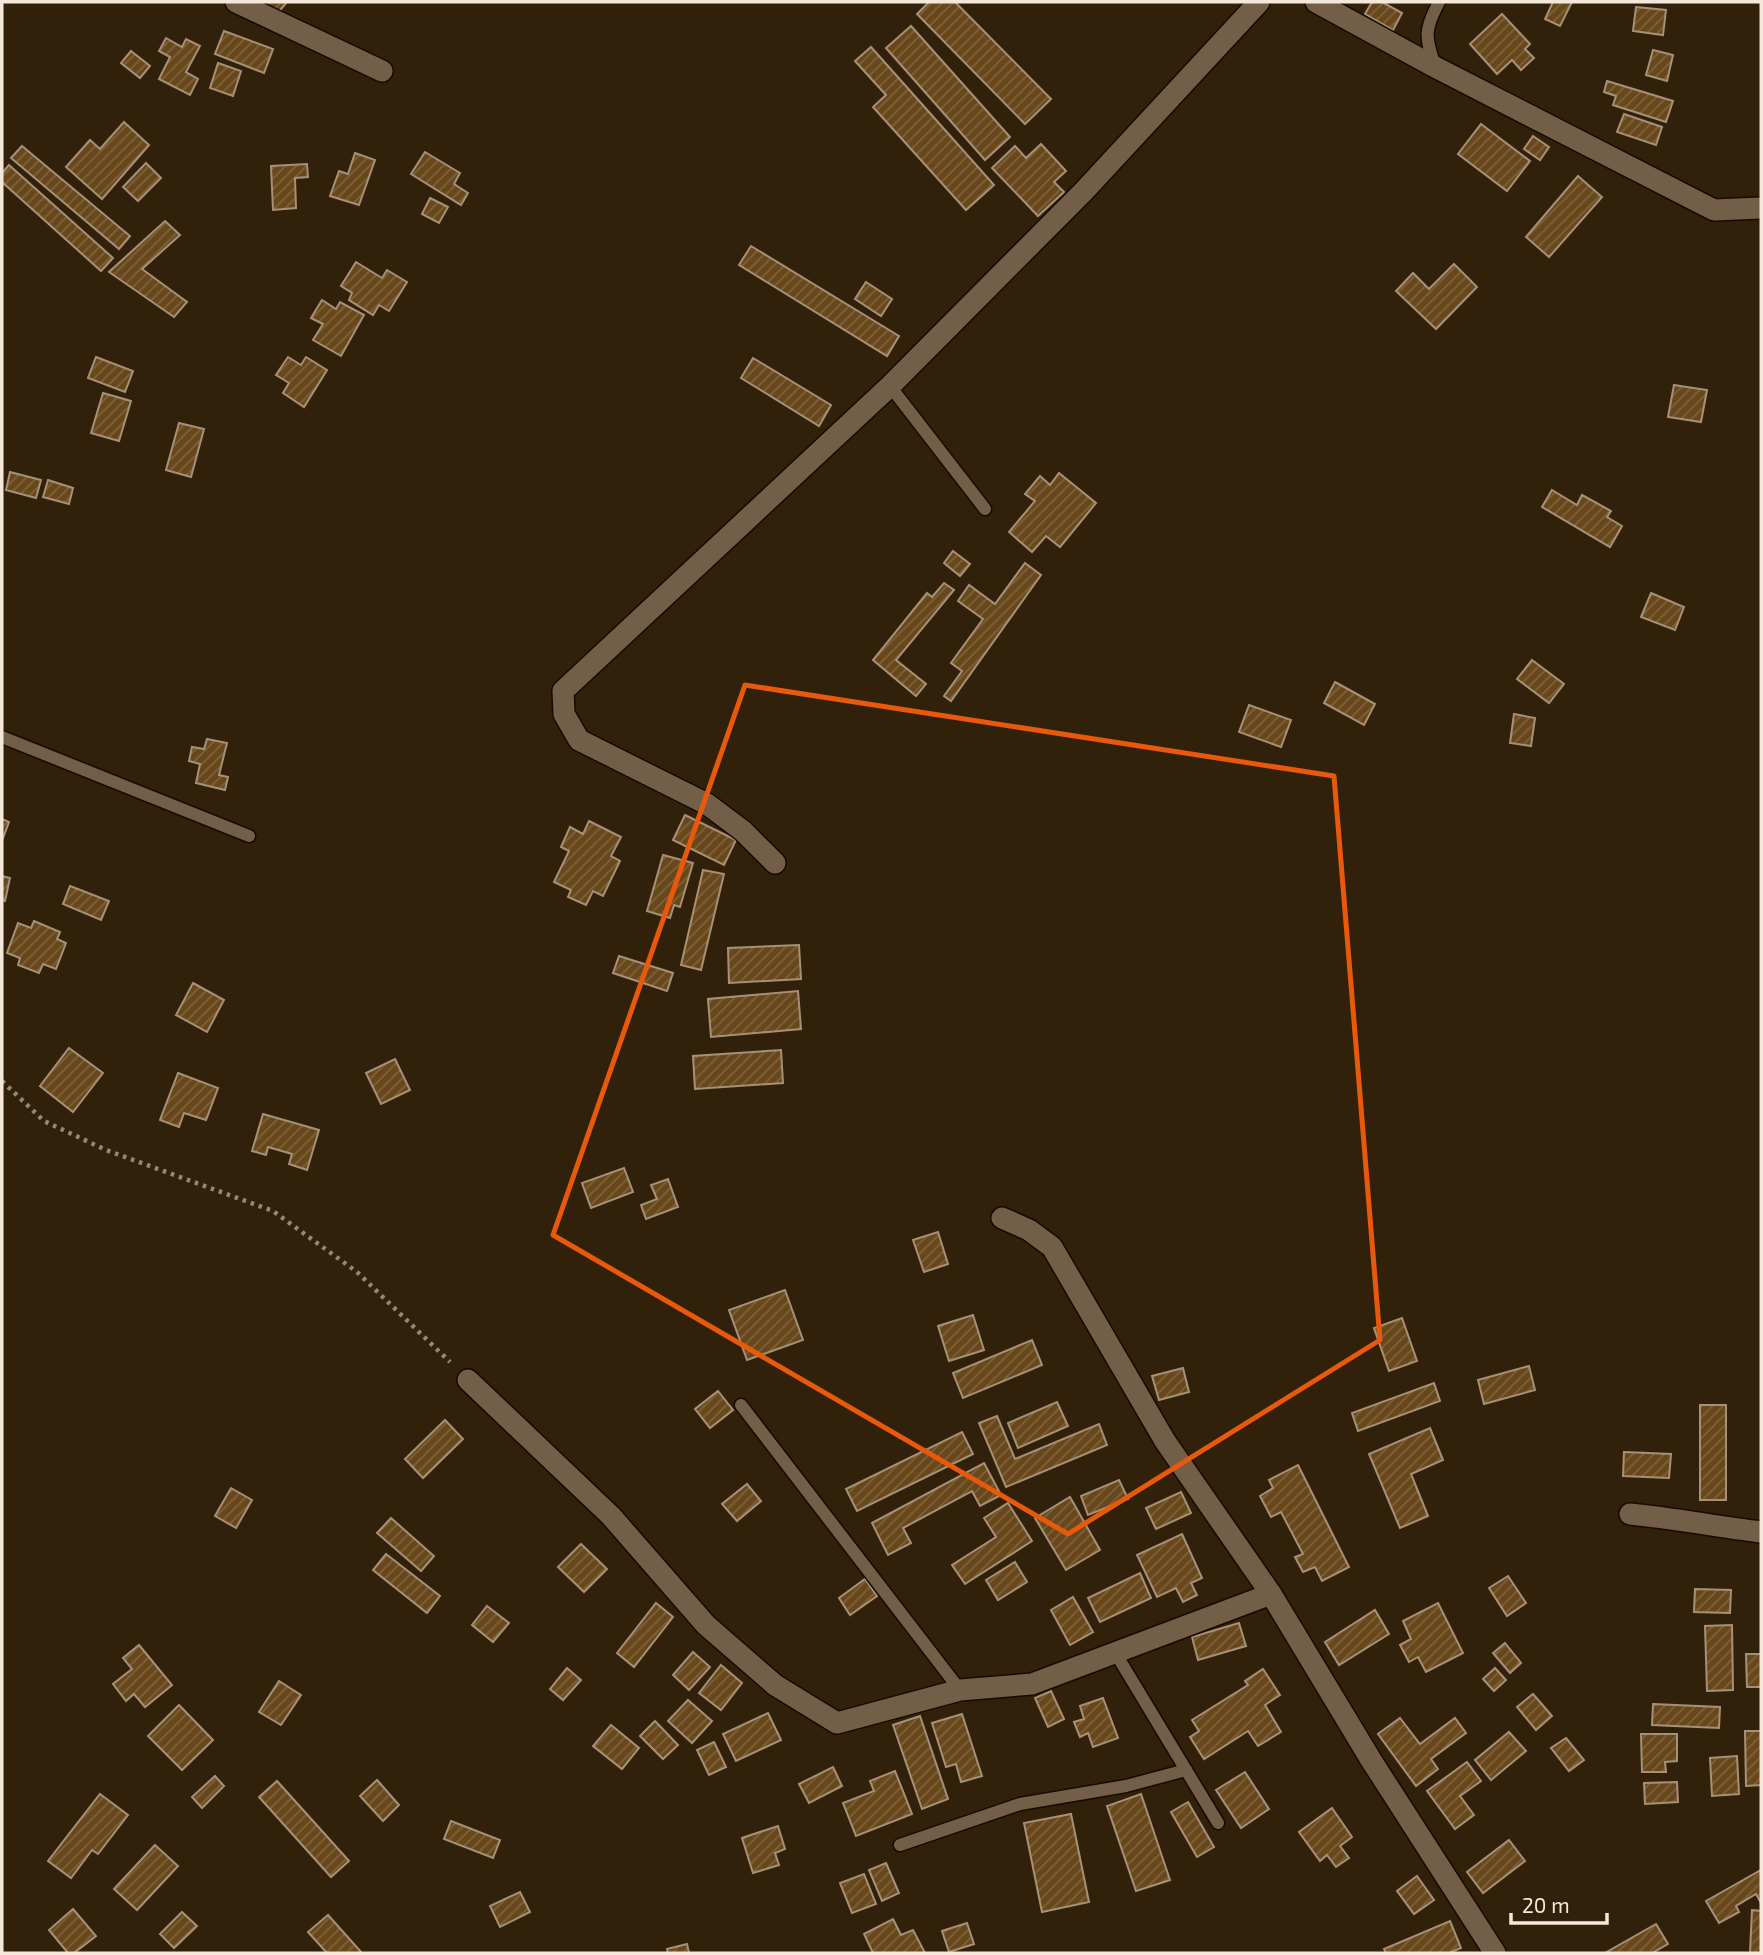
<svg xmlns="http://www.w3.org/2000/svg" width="1763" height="1955" viewBox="0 0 1763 1955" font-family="'Exo 2',sans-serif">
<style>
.building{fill:url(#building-hatch);stroke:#a69178;stroke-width:2}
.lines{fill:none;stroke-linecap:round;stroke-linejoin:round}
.service-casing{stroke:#190a00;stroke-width:15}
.minor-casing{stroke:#190a00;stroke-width:24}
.path{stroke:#968876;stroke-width:4.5;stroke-dasharray:3.5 5;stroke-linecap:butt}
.service{stroke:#735f48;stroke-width:12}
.minor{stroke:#735f48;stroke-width:21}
.marked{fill:none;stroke:#e8590c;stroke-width:5;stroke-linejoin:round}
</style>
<defs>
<pattern id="building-hatch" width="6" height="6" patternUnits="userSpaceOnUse" patternTransform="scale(1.75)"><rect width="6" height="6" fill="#68471b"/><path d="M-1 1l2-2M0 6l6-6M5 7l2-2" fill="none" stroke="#7e623c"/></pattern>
</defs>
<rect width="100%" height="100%" fill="#32210a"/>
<g class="building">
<polygon points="261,2 287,2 277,14"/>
<polygon points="929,2 955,2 1051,99 1025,124 917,14"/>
<polygon points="1372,2 1382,2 1402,13 1393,30 1365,14"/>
<polygon points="1553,2 1572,2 1560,26 1545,19"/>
<polygon points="1636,7 1666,10 1663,35 1633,31"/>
<polygon points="1502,14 1530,44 1525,49 1534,58 1521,70 1512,60 1497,74 1470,44"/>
<polygon points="911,26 1010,137 985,160 886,48"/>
<polygon points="224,31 273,49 264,73 215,54"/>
<polygon points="166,38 182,47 186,39 200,46 186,72 198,79 190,95 159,79 170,57 159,51"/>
<polygon points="871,47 994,185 966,210 873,107 886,95 855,61"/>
<polygon points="1653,50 1673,55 1667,81 1646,75"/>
<polygon points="131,51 150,66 140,78 121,63"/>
<polygon points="218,63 241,71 233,96 210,88"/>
<polygon points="1607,81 1673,101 1666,122 1613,105 1616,96 1604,92"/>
<polygon points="1624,114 1662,127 1656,145 1617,132"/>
<polygon points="124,122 149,145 102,199 66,167 90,140 100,149"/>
<polygon points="1481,124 1530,161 1507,191 1458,154"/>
<polygon points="1533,136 1549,147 1540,160 1524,149"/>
<polygon points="1041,144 1066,171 1054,182 1064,192 1038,216 992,168 1015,146 1026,158"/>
<polygon points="22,146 130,236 119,249 11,158"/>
<polygon points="425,152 460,173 454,184 468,193 461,205 411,174"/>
<polygon points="355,153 375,160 359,205 330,196 339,171 348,174"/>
<polygon points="146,163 161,178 138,201 123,187"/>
<polygon points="307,164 308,177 295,178 296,208 273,210 271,166"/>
<polygon points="9,165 113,258 101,271 2,182 2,173"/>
<polygon points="1578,176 1602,197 1549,257 1526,237"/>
<polygon points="430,198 448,207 439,223 422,214"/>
<polygon points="165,221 180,235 142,269 187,302 174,317 109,272"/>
<polygon points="751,246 899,336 887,356 739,265"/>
<polygon points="356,262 382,278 387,270 407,282 389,311 379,305 373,315 349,300 352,293 341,286"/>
<polygon points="1454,264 1477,287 1436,329 1396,291 1413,273 1429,289"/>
<polygon points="866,282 892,299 881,316 855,299"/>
<polygon points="322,300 336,309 340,302 364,315 341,356 313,340 323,324 311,318"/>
<polygon points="96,357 133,371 125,392 88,378"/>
<polygon points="288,357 301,365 306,357 327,370 304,407 283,393 289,383 276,375"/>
<polygon points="753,358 831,405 819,426 741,378"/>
<polygon points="1674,385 1707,390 1701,422 1668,417"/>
<polygon points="103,393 131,401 119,441 91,433"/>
<polygon points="179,423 204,429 191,477 166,470"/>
<polygon points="10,472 41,480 36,498 6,490"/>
<polygon points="1059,473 1096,503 1060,547 1046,536 1032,552 1009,532 1035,501 1025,494 1040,476 1050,485"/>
<polygon points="48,480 73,488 69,504 43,497"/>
<polygon points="1552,490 1577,505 1582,495 1611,511 1607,517 1622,526 1610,547 1542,507"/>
<polygon points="953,551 970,564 960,576 944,563"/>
<polygon points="1025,563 1041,575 951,701 944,696 962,671 951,663 983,619 958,601 969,585 995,604"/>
<polygon points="944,583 954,590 896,660 926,684 916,696 873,660 927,593 932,597"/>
<polygon points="1651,593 1684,607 1675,630 1641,617"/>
<polygon points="1532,660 1564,684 1549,703 1517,679"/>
<polygon points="1335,682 1375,704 1364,725 1324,703"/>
<polygon points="1249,705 1291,720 1281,747 1239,732"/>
<polygon points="1514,714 1535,718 1531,746 1510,743"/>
<polygon points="207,739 227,743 219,775 228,777 225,790 196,783 200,764 189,761 192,747 204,749"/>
<polygon points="685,815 736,840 724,865 673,840"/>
<polygon points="2,819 9,822 3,838 2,837"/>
<polygon points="589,821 621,837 611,856 620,861 603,896 593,891 586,905 568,897 571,890 554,882 569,851 561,847 570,827 583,834"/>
<polygon points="663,855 693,863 680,907 674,905 670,918 647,911"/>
<polygon points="703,870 724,874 701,970 681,965"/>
<polygon points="2,876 10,878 5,901 2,900"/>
<polygon points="70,886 109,901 101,920 63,904"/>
<polygon points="34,921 60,932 57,939 66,943 56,969 43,964 39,973 18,965 20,958 7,953 18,923 31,928"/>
<polygon points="799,945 801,979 729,983 728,948"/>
<polygon points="619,956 673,973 667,991 613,973"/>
<polygon points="193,983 224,1000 207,1032 176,1015"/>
<polygon points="798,991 801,1029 711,1037 708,999"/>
<polygon points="69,1048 103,1073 73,1112 40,1086"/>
<polygon points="781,1050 783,1083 695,1089 693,1056"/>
<polygon points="395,1059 410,1090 381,1104 366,1073"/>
<polygon points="178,1073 218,1088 206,1120 184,1113 179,1127 160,1120"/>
<polygon points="263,1114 319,1130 307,1170 289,1164 292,1154 268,1147 266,1155 252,1151"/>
<polygon points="624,1168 633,1192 591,1208 582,1183"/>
<polygon points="668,1179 678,1207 646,1219 641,1205 657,1199 651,1185"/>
<polygon points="938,1232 948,1264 924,1272 913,1240"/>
<polygon points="785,1290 803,1340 747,1360 729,1310"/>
<polygon points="973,1315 984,1350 949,1361 938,1326"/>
<polygon points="1402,1318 1417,1361 1389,1371 1374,1328"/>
<polygon points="1032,1340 1042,1365 963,1398 953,1373"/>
<polygon points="1529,1366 1535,1390 1484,1404 1478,1380"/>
<polygon points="1183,1368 1189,1392 1159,1400 1152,1376"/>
<polygon points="1434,1383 1440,1401 1358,1431 1352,1413"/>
<polygon points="718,1391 733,1410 710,1428 695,1409"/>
<polygon points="1057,1402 1068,1426 1018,1448 1008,1423"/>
<rect x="1700" y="1405" width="26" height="95"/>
<polygon points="997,1416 1015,1459 1099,1424 1107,1445 1006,1487 979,1423"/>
<polygon points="445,1420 463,1439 423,1478 405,1459"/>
<polygon points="1430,1428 1443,1460 1411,1474 1428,1516 1400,1528 1369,1454"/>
<polygon points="962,1432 973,1454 857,1511 846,1489"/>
<polygon points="1624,1452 1671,1454 1669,1478 1623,1476"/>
<polygon points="984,1463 1001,1495 980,1506 972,1491 903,1528 911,1543 888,1555 872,1523"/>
<polygon points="1298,1465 1349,1567 1322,1581 1315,1567 1303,1572 1295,1557 1303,1554 1281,1512 1271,1517 1260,1496 1273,1488 1269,1480"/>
<polygon points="1119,1480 1128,1499 1088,1515 1081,1496"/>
<polygon points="747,1484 761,1501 737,1521 722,1504"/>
<polygon points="231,1488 252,1500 236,1528 215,1516"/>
<polygon points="1181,1492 1191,1513 1156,1529 1146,1508"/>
<polygon points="1070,1497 1100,1550 1066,1570 1035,1518"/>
<polygon points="1008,1503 1032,1541 965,1584 952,1565 996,1537 984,1518"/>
<polygon points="391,1518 434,1556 421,1571 377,1533"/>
<polygon points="1182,1534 1202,1578 1191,1583 1197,1595 1183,1602 1176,1588 1157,1597 1137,1555"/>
<polygon points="581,1544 607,1569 584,1592 558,1567"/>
<polygon points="386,1554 440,1596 427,1613 373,1570"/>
<polygon points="1015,1562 1027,1582 998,1600 986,1580"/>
<polygon points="1140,1573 1151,1598 1100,1622 1088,1598"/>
<polygon points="1508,1576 1526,1603 1507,1616 1489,1588"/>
<polygon points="865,1579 877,1596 850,1615 839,1598"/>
<polygon points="1695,1589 1731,1590 1730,1613 1694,1612"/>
<polygon points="1073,1597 1093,1632 1070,1645 1051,1610"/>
<polygon points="656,1603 673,1617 634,1667 617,1653"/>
<polygon points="1438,1603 1463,1653 1426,1672 1418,1657 1409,1662 1400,1645 1411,1639 1403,1621"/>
<polygon points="487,1606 509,1623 493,1642 472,1625"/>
<polygon points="1375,1610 1389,1634 1339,1665 1325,1642"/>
<polygon points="1239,1623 1246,1646 1198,1660 1192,1637"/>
<polygon points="1732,1625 1733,1690 1707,1691 1705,1626"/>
<polygon points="1505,1643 1521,1663 1510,1673 1493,1653"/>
<polygon points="139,1645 172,1685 145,1707 134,1694 126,1701 113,1684 132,1669 123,1658"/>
<polygon points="693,1652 710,1667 689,1690 673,1675"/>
<polygon points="1746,1654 1761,1654 1761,1687 1747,1687"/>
<polygon points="721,1665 742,1683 721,1710 699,1693"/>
<polygon points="567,1668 581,1680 563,1700 550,1689"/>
<polygon points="1495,1668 1506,1680 1494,1691 1483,1679"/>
<polygon points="1263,1669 1280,1695 1265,1705 1281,1732 1258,1746 1248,1731 1204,1759 1190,1737 1199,1731 1192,1720 1248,1685 1245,1681"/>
<polygon points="279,1681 301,1695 281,1725 259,1712"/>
<polygon points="1051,1691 1064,1719 1048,1727 1035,1698"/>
<polygon points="1533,1694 1552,1716 1536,1730 1517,1707"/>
<polygon points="1103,1698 1118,1738 1093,1747 1088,1733 1080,1737 1074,1722 1084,1719 1080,1706"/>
<polygon points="688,1700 712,1721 692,1743 668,1721"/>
<polygon points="1653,1704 1720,1707 1719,1728 1652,1725"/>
<polygon points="179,1705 213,1740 182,1770 148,1736"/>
<polygon points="768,1713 781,1740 736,1761 723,1734"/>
<polygon points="962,1714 982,1776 961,1782 956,1764 946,1767 932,1723"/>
<polygon points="920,1716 948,1799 922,1809 893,1725"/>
<polygon points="1400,1718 1420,1744 1455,1718 1466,1733 1431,1759 1438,1769 1416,1786 1378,1734"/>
<polygon points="655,1721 678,1745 663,1759 640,1736"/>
<polygon points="611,1725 639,1748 622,1769 593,1746"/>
<polygon points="1745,1731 1761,1731 1761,1785 1746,1786"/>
<polygon points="1509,1732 1526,1751 1491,1780 1475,1760"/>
<polygon points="1641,1734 1677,1734 1677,1761 1665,1762 1666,1772 1642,1772"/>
<polygon points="1566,1738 1584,1760 1569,1771 1551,1748"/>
<polygon points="714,1742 726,1767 709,1775 697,1750"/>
<polygon points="1737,1756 1739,1794 1712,1796 1710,1758"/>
<polygon points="1467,1762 1481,1781 1460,1796 1474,1815 1455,1829 1427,1791"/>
<polygon points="833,1767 842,1786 809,1803 799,1784"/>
<polygon points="895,1771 912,1814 856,1836 843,1803 874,1791 870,1781"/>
<polygon points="1245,1772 1269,1809 1241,1828 1216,1790"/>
<polygon points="215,1776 224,1786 202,1808 192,1797"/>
<polygon points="377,1780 399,1805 383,1821 360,1796"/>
<polygon points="277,1781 349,1861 331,1877 259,1797"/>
<polygon points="1677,1782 1678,1802 1645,1804 1644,1783"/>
<polygon points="100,1794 128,1815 98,1854 92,1850 71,1878 48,1861"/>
<polygon points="1141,1794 1170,1880 1136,1891 1107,1806"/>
<polygon points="1188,1802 1214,1847 1197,1857 1171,1812"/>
<polygon points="1332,1808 1352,1837 1340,1846 1349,1858 1336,1867 1327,1855 1320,1861 1299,1832"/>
<polygon points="1071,1814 1089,1902 1042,1912 1024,1823"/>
<polygon points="451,1821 500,1840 493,1858 444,1839"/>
<polygon points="778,1826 785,1849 775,1853 779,1865 753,1873 742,1838"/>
<polygon points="1509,1840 1525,1861 1483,1893 1467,1872"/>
<polygon points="155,1845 178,1866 137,1910 114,1889"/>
<polygon points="886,1863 899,1893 882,1901 869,1870"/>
<polygon points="1761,1870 1761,1903 1756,1894 1736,1906 1739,1912 1719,1923 1706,1901"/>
<polygon points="864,1874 876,1904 852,1913 840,1883"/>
<polygon points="1417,1876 1434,1900 1414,1914 1397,1891"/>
<polygon points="520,1892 530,1912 500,1927 490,1906"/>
<polygon points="73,1909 96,1936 74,1953 68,1953 49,1930"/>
<polygon points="1752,1910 1761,1911 1761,1953 1750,1953"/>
<polygon points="182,1912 197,1926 174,1948 160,1934"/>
<polygon points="328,1915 362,1953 327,1953 308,1932"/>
<polygon points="893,1919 901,1935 913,1930 925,1953 873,1953 864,1934"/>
<polygon points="1450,1921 1461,1948 1449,1953 1386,1953 1384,1949"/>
<polygon points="967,1923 974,1944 949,1952 942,1931"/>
<polygon points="1656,1924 1668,1944 1652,1953 1605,1953"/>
<polygon points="687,1944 689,1953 668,1953 667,1949"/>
</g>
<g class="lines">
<defs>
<g id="service">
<path d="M1435 66C1425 37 1424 30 1439 2"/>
<polyline points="890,386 985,509"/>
<polyline points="2,737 249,836"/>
<polyline points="741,1405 960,1690"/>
<polyline points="1116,1654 1218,1823"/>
<polyline points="900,1845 1020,1804 1126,1786 1186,1770"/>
</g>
<g id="minor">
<polyline points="236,2 382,71"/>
<polyline points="1316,2 1435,67 1714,210 1761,208"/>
<polyline points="775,863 743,831 707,804 579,740 564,714 563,691 890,386 1084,191 1259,2"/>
<polyline points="1002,1218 1029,1230 1052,1247 1165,1441 1271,1594 1371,1760 1495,1953"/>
<polyline points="468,1380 611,1516 706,1625 775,1685 837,1723 960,1690 1032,1684 1271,1594"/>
<path d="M1630 1514C1674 1518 1717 1527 1761 1532"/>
</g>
</defs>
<use href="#service" class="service-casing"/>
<use href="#minor" class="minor-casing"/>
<polyline class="path" points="2,1081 44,1121 106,1150 273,1211 357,1272 450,1362"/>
<use href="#service" class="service"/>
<use href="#minor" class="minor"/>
</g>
<path class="marked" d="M745 685 1334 776 1380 1340 1068 1534 553 1235Z"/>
<rect width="1763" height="1955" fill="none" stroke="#f4e8db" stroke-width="7"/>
<path d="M1511 1913v10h96v-10" fill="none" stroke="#f4e8db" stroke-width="3.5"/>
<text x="1522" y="1913" font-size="21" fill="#f4e8db" stroke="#32210a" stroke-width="5" paint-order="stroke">20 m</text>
</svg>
